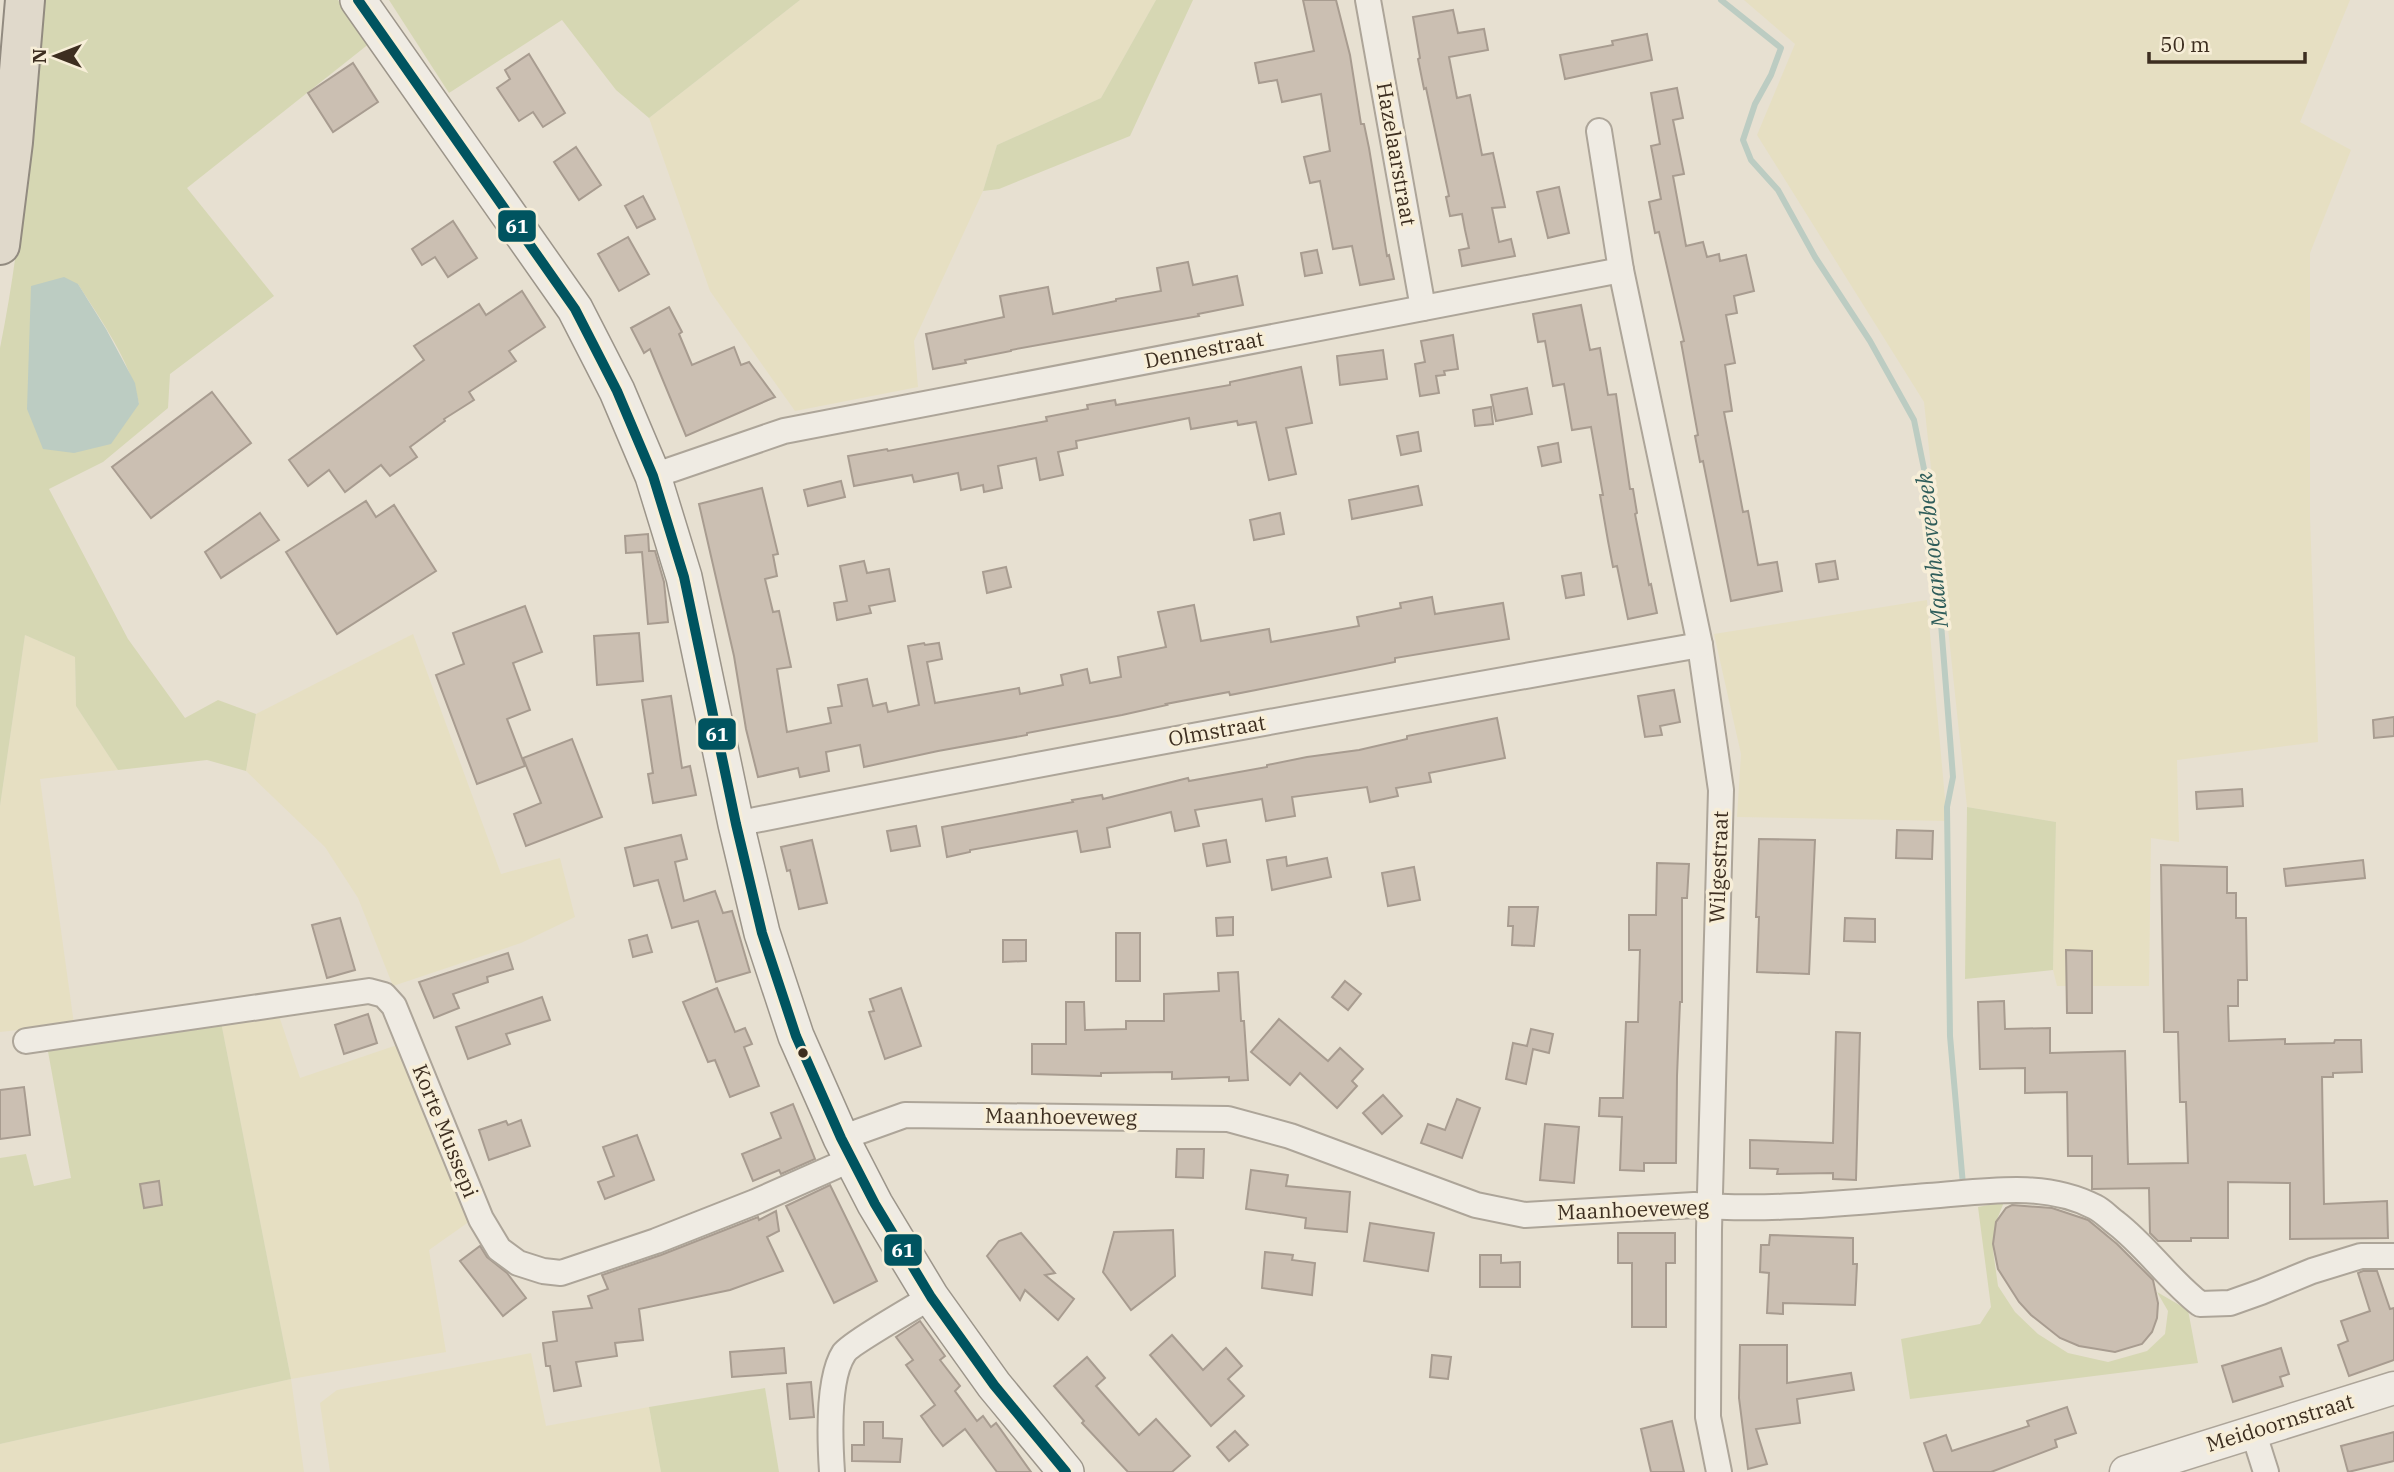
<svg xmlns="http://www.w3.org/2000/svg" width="2394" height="1472" viewBox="0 0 2394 1472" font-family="'IBM Plex Serif',serif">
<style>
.farmland{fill:#e6dfc2}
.green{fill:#d6d7b3;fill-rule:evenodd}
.water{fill:#bcccc2}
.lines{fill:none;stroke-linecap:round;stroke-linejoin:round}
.stream{stroke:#bcccc2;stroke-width:6}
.building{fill:#cbbfb2;stroke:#a89c90;stroke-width:2}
.minor-casing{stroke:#ada599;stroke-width:28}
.tertiary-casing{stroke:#ada599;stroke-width:35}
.secondary-casing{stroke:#9c958a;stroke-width:38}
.trunk-casing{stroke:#928b80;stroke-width:42}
.minor{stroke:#efebe3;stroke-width:24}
.tertiary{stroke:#efebe3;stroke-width:32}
.secondary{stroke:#efebe3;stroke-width:35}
.trunk{stroke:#e0d9cb;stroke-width:38}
.bus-1-casing{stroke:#f7eed8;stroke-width:16}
.bus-1{stroke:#005460;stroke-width:10}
.bus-dot{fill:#3d2e20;stroke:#f7eed8;stroke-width:2.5}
.labels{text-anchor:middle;stroke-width:7;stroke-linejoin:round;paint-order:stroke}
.street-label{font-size:21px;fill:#3d2e20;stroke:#f7eed8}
.water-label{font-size:23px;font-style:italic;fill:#2f5d5a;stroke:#f7eed8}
.line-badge{stroke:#f7eed8;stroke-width:2.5}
.badge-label{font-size:19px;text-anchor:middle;font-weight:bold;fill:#fff}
</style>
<rect width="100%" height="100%" fill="#e7e0d1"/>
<g class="farmland">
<polygon points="800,0 1156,0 1101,98 997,145 983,191 914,341 918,387 795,411 710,291 649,118"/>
<polygon points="1744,0 2350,0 2300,122 2351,150 2310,253 2310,517 2318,742 2177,760 2179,842 2151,838 2149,986 2057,986 2053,970 2056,822 1967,807 1924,402 1757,135 1795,44"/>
<polygon points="1927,600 1947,821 1737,817 1741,754 1714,634"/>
<polygon points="413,634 501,874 560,858 575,917 521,943 393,986 358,898 325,847 246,771 256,714"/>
<polygon points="25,635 75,657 76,706 118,770 40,779 74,1024 0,1032 0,806"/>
<polygon points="278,1013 300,1078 397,1045 470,1221 429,1250 446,1352 291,1379 304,1472 0,1472 0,1444 291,1379 221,1022"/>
<polygon points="531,1353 546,1426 649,1407 661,1472 330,1472 320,1403 337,1390"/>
</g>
<g class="green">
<path d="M41 0H338L370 43 187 188 274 296 170 374 168 408 103 462 49 489 128 639 185 718 218 700 256 714 246 771 207 760 118 770 76 706 75 657 25 635 0 806V348C23 234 31 116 41 0ZM78 284C102 322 130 360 139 404L31 327V287Z"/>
<polygon points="389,0 800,0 649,118 616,90 562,20 449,93"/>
<polygon points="1156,0 1193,0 1130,136 999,189 983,191 997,145 1101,98"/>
<polygon points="1967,807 2056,822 2053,970 1965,979"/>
<polygon points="221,1022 291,1379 0,1444 0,1158 26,1154 34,1186 71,1178 47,1046"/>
<polygon points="2004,1202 1996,1222 1993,1250 1998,1286 2015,1312 2038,1334 2068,1353 2108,1362 2147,1351 2165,1334 2168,1311 2157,1292 2188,1310 2198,1363 1910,1399 1901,1339 1980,1324 1991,1307 1978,1207"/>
<polygon points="765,1388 779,1472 661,1472 649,1407"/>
</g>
<polygon class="water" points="64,277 78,284 106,329 135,383 139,404 111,444 74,453 43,449 27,409 31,286"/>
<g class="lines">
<polyline class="stream" points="1721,0 1781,48 1771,75 1755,104 1743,140 1751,160 1778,190 1815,257 1870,341 1914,420 1932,508 1953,777 1947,807 1950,1036 1963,1185"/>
</g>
<g class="building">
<polygon points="1303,0 1336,0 1350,55 1361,124 1364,124 1369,148 1387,256 1389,255 1394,279 1360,285 1352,246 1333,249 1320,181 1310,183 1304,157 1330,151 1321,94 1282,102 1277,80 1259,83 1255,63 1314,51"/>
<polygon points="1453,10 1458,33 1484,29 1488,50 1449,57 1457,98 1470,95 1482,155 1493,153 1505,207 1492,208 1499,242 1511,239 1515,256 1462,266 1459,250 1469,248 1465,230 1462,214 1450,216 1446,197 1449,196 1426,88 1424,89 1418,59 1420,58 1413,17"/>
<polygon points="1647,34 1652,60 1565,79 1560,55 1613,45 1612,41"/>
<polygon points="529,54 565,113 543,127 533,112 519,121 497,88 510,79 505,70"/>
<polygon points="353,63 378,102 333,132 308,93"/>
<polygon points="1677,88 1683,118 1673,120 1684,174 1673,176 1686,246 1703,242 1707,257 1719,254 1720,261 1746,255 1754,291 1734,296 1737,313 1726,315 1735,363 1725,365 1732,411 1724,412 1743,512 1748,511 1758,565 1777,562 1782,591 1731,601 1703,461 1700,462 1695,436 1698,435 1681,342 1684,341 1659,232 1655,233 1649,202 1661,199 1651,146 1660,144 1651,93"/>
<polygon points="576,147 601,185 579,200 554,162"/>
<polygon points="1559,187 1569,233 1548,238 1537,192"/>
<polygon points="643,196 655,219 637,228 625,206"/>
<polygon points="453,221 477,258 448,277 435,257 422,265 412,249"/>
<polygon points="628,237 649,274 619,291 598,254"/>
<polygon points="1317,250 1322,273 1305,276 1301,253"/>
<polygon points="1188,262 1193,285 1237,276 1243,305 1198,314 1199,316 1011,350 1011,351 965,360 966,363 933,369 926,334 1004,317 1000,296 1048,287 1053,314 1116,301 1116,299 1161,291 1157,268"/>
<polygon points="522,291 545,327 509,351 516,361 469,392 474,400 444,419 445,421 410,447 417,457 390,476 381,465 345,492 329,470 308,486 289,460 424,360 414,346 479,304 486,315"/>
<polygon points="1581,305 1590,350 1600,348 1608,395 1616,394 1630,489 1633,489 1637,513 1635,514 1649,585 1651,584 1657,613 1628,619 1617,566 1613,567 1608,541 1600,495 1603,495 1591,427 1572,430 1564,384 1553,386 1545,341 1538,342 1533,314"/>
<polygon points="669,307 682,332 679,334 692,365 734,347 741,365 749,362 775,397 686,436 650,349 644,353 631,328"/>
<polygon points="1453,335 1458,369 1444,371 1445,375 1436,376 1439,393 1420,396 1415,364 1425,362 1421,341"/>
<polygon points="1383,350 1387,379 1340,385 1337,356"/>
<polygon points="1301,367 1312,423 1286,428 1296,474 1269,480 1256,422 1238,425 1237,421 1191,429 1189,418 1076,441 1077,448 1058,452 1063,475 1040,480 1036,458 998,466 1002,488 984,492 983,485 961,490 958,473 914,482 912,475 854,486 848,456 887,449 888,451 1047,421 1046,417 1088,409 1087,405 1115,400 1116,405 1230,385 1230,382"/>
<polygon points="1527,388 1532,414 1496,421 1491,395"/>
<polygon points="212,392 251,443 151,518 112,467"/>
<polygon points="1491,407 1493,424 1475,426 1473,410"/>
<polygon points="1418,432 1421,451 1401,455 1397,436"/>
<polygon points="1558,443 1561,462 1542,466 1538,447"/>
<polygon points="841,481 845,497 808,506 804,490"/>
<polygon points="1418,486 1422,505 1352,519 1349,500"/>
<polygon points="762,488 778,554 773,555 777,576 765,579 773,612 779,611 791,667 777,669 787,732 831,723 828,708 842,706 838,685 867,679 873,706 886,703 888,712 919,705 908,646 924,643 925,645 939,643 942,659 927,662 935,703 1019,688 1020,694 1063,685 1061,675 1087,669 1090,683 1121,677 1118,657 1166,647 1158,612 1194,605 1201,641 1269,629 1271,642 1359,626 1357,617 1401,608 1400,603 1432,597 1435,614 1503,603 1509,639 1395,658 1395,662 1256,690 1230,695 1229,692 1166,704 1167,705 1122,715 1027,733 1027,735 938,751 864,767 860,745 826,752 829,771 800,777 798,768 758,777 746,729 734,656 699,504"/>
<polygon points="366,501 376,517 394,505 436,571 337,634 286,552"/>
<polygon points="260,513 279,540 221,578 205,552"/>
<polygon points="1280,513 1284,534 1254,540 1250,520"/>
<polygon points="648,534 649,551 655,551 664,582 668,622 648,624 642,552 626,553 625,536"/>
<polygon points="864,561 867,573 889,569 895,601 869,606 871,613 837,620 834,603 847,601 840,566"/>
<polygon points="1835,561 1838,579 1819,582 1816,564"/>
<polygon points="1006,567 1011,587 987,593 983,572"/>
<polygon points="1581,573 1584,595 1566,598 1562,576"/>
<polygon points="525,606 542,652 513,663 530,710 507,719 525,766 477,784 436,675 464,664 453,633"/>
<polygon points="639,633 643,681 597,685 594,636"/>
<polygon points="1674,690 1680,722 1660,726 1662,735 1645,737 1638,696"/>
<polygon points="671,696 682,768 690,766 696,795 653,803 648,774 653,773 642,700"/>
<polygon points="2394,717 2394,736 2374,738 2373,720"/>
<polygon points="1497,718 1505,758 1429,773 1431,782 1396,788 1398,796 1370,802 1367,787 1292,797 1295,816 1266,821 1262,799 1195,810 1199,826 1175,831 1171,812 1107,828 1110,847 1081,852 1077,831 970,850 970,852 947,857 942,827 1073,802 1072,800 1102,795 1103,799 1188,778 1189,781 1267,767 1267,765 1307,757 1359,750 1407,739 1407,736"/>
<polygon points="572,739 602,817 526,846 514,814 541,803 523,758"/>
<polygon points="2242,789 2243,806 2197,809 2196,792"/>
<polygon points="916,826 920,846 891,851 887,831"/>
<polygon points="1897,830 1933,831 1932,859 1896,858"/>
<polygon points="681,835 687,859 675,862 684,901 715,891 723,913 732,911 750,972 716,982 698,921 672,928 658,880 634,886 625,848"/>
<polygon points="1759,839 1815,840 1809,974 1757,972 1759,917 1756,917"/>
<polygon points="812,840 827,903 799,909 790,870 787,871 781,847"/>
<polygon points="1226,840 1230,862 1207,866 1203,844"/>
<polygon points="1286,857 1287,866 1327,858 1331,877 1272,890 1267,860"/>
<polygon points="2363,860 2365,878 2286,886 2284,869"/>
<polygon points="1657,863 1689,864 1687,898 1682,898 1682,1002 1680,1002 1677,1076 1676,1163 1644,1163 1644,1171 1620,1170 1622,1117 1599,1116 1600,1098 1623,1098 1626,1022 1638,1022 1640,950 1629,950 1629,915 1656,915"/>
<polygon points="2161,865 2227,867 2227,893 2236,893 2236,918 2246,918 2247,980 2238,980 2238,1006 2228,1006 2229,1041 2285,1039 2285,1044 2334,1043 2335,1040 2361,1040 2362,1072 2333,1073 2333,1077 2322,1077 2324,1204 2387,1201 2388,1238 2290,1239 2290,1183 2228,1182 2228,1238 2191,1238 2191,1241 2158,1241 2150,1233 2149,1188 2092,1189 2092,1156 2068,1156 2067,1092 2025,1093 2025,1068 1980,1069 1978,1002 2004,1001 2005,1029 2050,1028 2050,1053 2125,1051 2128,1164 2188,1163 2186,1102 2180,1102 2178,1032 2164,1032"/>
<polygon points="1414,867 1420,900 1388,906 1382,873"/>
<polygon points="1509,907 1538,907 1534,946 1512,945 1513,926 1508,926"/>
<polygon points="1233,917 1233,935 1217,936 1216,918"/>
<polygon points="340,918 355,970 327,978 312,925"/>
<polygon points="1845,918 1875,919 1875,942 1844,941"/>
<rect x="1116" y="933" width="24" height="48"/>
<polygon points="647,935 652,952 633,957 629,940"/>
<polygon points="1003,940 1026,940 1026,961 1003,962"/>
<polygon points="2066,950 2092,951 2092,1013 2067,1013"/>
<polygon points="508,953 513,969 487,977 488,982 453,994 459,1008 434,1018 419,982"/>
<polygon points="1238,972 1241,1021 1244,1021 1248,1080 1229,1081 1229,1077 1172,1079 1172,1072 1101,1073 1101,1076 1032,1074 1032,1044 1066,1044 1066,1002 1084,1002 1085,1030 1126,1029 1126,1021 1164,1021 1164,994 1219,991 1218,973"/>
<polygon points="1345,981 1361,994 1348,1010 1332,997"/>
<polygon points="717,988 735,1032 745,1028 752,1044 744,1047 759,1086 730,1097 715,1060 708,1062 683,1002"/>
<polygon points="901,988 921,1046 885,1059 869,1012 874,1011 870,999"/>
<polygon points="542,997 550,1020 506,1034 510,1044 468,1059 456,1027"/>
<polygon points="368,1014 377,1043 344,1054 335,1025"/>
<polygon points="1279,1019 1328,1061 1340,1048 1363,1069 1352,1081 1357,1086 1337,1108 1300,1073 1290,1085 1251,1052"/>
<polygon points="1531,1029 1553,1034 1549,1053 1533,1049 1526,1084 1506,1079 1513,1043 1527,1046"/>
<polygon points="1836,1032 1860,1033 1856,1180 1833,1179 1833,1173 1777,1174 1778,1169 1750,1168 1750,1140 1833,1143"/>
<polygon points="24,1087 30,1135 0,1139 0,1090"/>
<polygon points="1383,1095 1402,1116 1382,1134 1363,1113"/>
<polygon points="1457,1099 1480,1108 1462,1158 1421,1143 1428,1124 1445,1130"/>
<polygon points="793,1104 815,1159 781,1174 779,1170 753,1181 742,1154 781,1138 771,1113"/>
<polygon points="521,1120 530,1146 489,1160 479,1130 506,1121 508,1125"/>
<polygon points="1545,1124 1579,1127 1574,1183 1540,1180"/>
<polygon points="637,1135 654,1180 605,1199 598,1182 614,1176 603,1147"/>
<polygon points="1177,1149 1204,1149 1203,1178 1176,1177"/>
<polygon points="1251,1170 1288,1175 1286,1186 1350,1192 1347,1232 1305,1228 1306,1218 1246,1209"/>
<polygon points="159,1181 162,1205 144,1208 140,1184"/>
<polygon points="830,1185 877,1281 834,1303 786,1206"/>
<polygon points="2012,1205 2052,1208 2088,1220 2117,1244 2153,1280 2158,1303 2157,1318 2152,1332 2142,1344 2115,1352 2079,1346 2060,1338 2031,1315 2019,1302 1998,1269 1993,1244 1996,1222 2006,1208"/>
<polygon points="776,1211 779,1231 767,1237 783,1271 730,1290 639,1309 643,1340 615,1343 617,1356 576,1362 581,1386 554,1391 550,1366 546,1366 543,1343 557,1341 553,1312 592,1308 588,1296 608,1289 602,1275 661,1255 758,1217 759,1220"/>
<polygon points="1370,1223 1434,1233 1428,1271 1364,1261"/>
<polygon points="1173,1230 1175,1276 1131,1310 1103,1272 1114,1232"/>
<polygon points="1021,1233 1055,1273 1045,1275 1074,1299 1058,1320 1025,1290 1020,1300 987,1256 999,1241"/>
<polygon points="1618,1233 1675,1233 1675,1263 1666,1263 1666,1327 1632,1327 1632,1263 1618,1263"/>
<polygon points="1770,1235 1853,1238 1853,1264 1857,1264 1855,1305 1783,1303 1783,1314 1767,1313 1769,1273 1760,1272 1761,1245 1769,1245"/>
<polygon points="480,1246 487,1257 507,1273 526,1298 503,1316 460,1261"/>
<polygon points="1265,1252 1293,1255 1292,1260 1315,1263 1312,1295 1262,1288"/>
<polygon points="1480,1255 1501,1255 1501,1263 1520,1262 1520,1287 1480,1287"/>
<polygon points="2363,1271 2377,1271 2390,1309 2394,1308 2394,1360 2349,1376 2338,1345 2348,1341 2341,1321 2370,1311 2358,1273"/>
<polygon points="920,1321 945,1356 940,1360 960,1386 955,1391 977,1421 983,1416 991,1427 996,1423 1031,1472 997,1472 965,1429 943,1446 933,1433 921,1416 935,1405 906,1365 913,1360 896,1337"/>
<polygon points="1172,1335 1203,1370 1226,1348 1242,1366 1228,1379 1244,1396 1211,1426 1150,1355"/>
<polygon points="1740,1345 1787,1345 1787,1383 1851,1373 1854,1390 1797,1399 1800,1423 1756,1429 1767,1464 1748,1469 1739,1398"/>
<polygon points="784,1348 786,1373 732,1377 730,1352"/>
<polygon points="2281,1348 2289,1374 2280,1377 2283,1386 2233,1402 2222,1366"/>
<polygon points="1432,1355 1451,1357 1448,1379 1430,1377"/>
<polygon points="1087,1357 1105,1378 1096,1386 1139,1435 1156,1419 1190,1456 1172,1472 1128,1472 1082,1423 1084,1421 1054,1386"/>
<polygon points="811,1382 814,1417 790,1419 787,1384"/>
<polygon points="2067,1407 2076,1433 2055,1440 2057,1447 1991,1472 1934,1472 1924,1443 1946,1435 1952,1451 2029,1426 2027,1421"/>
<polygon points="1672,1421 1684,1472 1651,1472 1641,1429"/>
<polygon points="864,1422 883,1422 883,1438 902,1439 900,1462 852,1461 852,1445 864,1445"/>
<polygon points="1235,1431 1248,1445 1229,1461 1217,1447"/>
<polygon points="2394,1432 2394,1461 2348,1472 2341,1446"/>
</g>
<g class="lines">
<defs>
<g id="minor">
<polyline points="1368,0 1423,308"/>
<polyline points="1621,270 1700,645 1721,790 1709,1230 1708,1417 1719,1472"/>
<polyline points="653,476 784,431 1621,270 1599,131"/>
<path d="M736 824C1056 759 1378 702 1700 645"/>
<polyline points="26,1041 369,991 384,995 394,1006 481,1219 499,1249 518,1263 543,1271 561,1273 656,1241 755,1202 852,1159"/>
<path d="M841 1138 905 1115 1228 1119 1290 1136 1476 1205 1525 1215 1694 1205C1767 1212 1854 1202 1928 1196 1983 1192 2043 1180 2095 1207 2103 1211 2109 1218 2116 1223 2147 1247 2169 1280 2200 1304L2230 1303 2261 1292 2312 1271 2361 1256H2394"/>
<polyline points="2253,1431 2266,1472"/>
<path d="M832 1472C830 1442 827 1379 844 1353 850 1344 916 1306 931 1297"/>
</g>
<polyline id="tertiary" points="2126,1472 2394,1388"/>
<polyline id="secondary" points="358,0 575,309 617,391 653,476 684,577 736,824 762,933 796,1036 841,1138 875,1204 931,1297 994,1385 1066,1472"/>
<polyline id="trunk" points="0,245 13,142 25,0"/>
</defs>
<use href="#minor" class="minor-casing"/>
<use href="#tertiary" class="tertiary-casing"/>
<use href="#secondary" class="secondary-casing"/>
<use href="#trunk" class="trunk-casing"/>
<use href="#minor" class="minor"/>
<use href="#tertiary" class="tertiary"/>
<use href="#secondary" class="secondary"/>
<use href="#trunk" class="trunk"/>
<defs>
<polyline id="bus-1" points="358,0 575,309 617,391 653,476 684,577 736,824 762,933 796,1036 841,1138 875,1204 931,1297 994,1385 1066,1472"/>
</defs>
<use href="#bus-1" class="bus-1-casing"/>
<use href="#bus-1" class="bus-1"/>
</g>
<circle class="bus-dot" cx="803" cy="1053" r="6"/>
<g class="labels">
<g class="street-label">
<text transform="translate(1396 154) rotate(80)" y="7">Hazelaarstraat</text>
<text transform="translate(1204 350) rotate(-11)" y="7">Dennestraat</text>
<text transform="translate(1217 731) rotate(-10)" y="7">Olmstraat</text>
<text transform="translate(1719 867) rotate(-88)" y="7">Wilgestraat</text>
<text transform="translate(1061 1117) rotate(1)" y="7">Maanhoeveweg</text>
<text transform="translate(445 1131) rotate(68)" y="7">Korte Mussepi</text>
<text transform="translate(1633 1210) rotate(-2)" y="7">Maanhoeveweg</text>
<text transform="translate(2280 1423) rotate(-17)" y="7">Meidoornstraat</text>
</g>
<g class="water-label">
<text transform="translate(1932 550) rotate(-96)" y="8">Maanhoevebeek</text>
</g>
</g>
<g class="line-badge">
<rect x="497" y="209" width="40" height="34" rx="7" fill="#005460"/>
<rect x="697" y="717" width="40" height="34" rx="7" fill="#005460"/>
<rect x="883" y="1233" width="40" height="34" rx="7" fill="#005460"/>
</g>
<g class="badge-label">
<text x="517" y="233">61</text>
<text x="717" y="741">61</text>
<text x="903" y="1257">61</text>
</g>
<g transform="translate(56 56) rotate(270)" stroke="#f7eed8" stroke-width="5" paint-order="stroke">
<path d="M0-5L12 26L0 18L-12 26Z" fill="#3d2e20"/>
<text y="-10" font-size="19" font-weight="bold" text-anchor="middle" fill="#3d2e20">N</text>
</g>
<path d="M2149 52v10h156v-10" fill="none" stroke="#3d2e20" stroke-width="3.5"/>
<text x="2160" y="52" font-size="21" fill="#3d2e20" stroke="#f7eed8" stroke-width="5" paint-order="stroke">50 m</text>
</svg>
